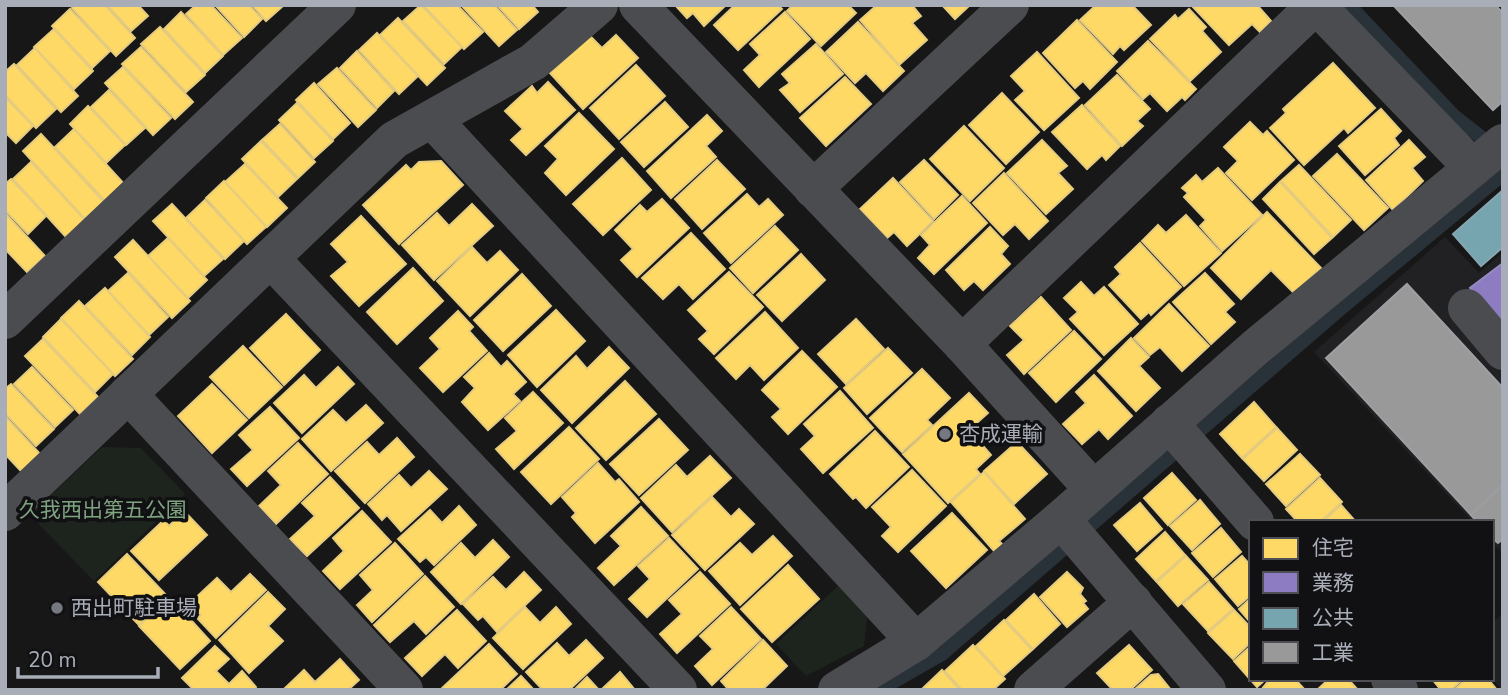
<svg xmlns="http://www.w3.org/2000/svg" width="1508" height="695" viewBox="0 0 1508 695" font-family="'Nunito Sans','Noto Sans JP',sans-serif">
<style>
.built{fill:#212123}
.green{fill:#1d241e}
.homes{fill:#ffd966;stroke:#e5cc7f;stroke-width:2}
.offices{fill:#8e7cc3;stroke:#968bc0;stroke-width:2}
.public{fill:#76a5af;stroke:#85a7b2;stroke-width:2}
.industry{fill:#999;stroke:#9e9fa2;stroke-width:2}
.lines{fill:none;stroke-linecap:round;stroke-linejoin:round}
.stream{stroke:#2a3239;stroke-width:14}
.minor{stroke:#4b4c50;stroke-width:38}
.poi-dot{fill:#757880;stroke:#111113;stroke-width:2.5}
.labels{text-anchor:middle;stroke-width:7;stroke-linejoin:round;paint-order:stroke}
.poi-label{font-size:21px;fill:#a8adb8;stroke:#111113;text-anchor:start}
.park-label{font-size:21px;fill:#7fa381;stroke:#111113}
</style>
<rect width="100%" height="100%" fill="#171717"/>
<g class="built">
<polygon points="1445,237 1479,273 1503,252 1503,554 1492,542 1492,522 1473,522 1314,352"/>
<polygon points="1503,613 1503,690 1502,690 1492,678 1492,623"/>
</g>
<g class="green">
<polygon points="102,447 141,448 185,494 94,581 30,515"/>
<polygon points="838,586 867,617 864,646 806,676 776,644"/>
</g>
<g class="homes">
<polygon points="75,5 105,5 135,38 116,56 72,8"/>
<polygon points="107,5 138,5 148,16 131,31"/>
<polygon points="196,5 211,5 242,38 223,55 186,14"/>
<polygon points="215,5 249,5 262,19 244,37"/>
<polygon points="252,5 284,5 266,21"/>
<polygon points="421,5 462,47 444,64 403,21"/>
<polygon points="457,5 483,32 464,49 424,6"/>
<polygon points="461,5 494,5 517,30 499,46"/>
<polygon points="497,5 532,5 538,12 519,29"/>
<polygon points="675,5 726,5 704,26 693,13 687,18"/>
<polygon points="735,5 778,5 782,9 738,50 714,25"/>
<polygon points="793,5 848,5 856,13 821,46 787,11"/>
<polygon points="877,5 912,5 921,16 912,23 927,40 899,65 860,20"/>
<polygon points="942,5 970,5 955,19"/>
<polygon points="1093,5 1132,5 1151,25 1124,50 1120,46 1113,54 1080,20 1094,7"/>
<polygon points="1257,5 1271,21 1260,32 1252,24 1229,45 1192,6"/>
<polygon points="70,9 110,51 92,68 52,26"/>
<polygon points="1189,9 1206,27 1202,31 1221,52 1190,81 1150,39 1175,15 1178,19"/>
<polygon points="181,12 223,56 205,73 164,29"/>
<polygon points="785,12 810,39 759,87 744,70 760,55 750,44"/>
<polygon points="398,18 445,68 427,85 380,35"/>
<polygon points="1077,20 1117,62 1090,89 1083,81 1075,88 1043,53"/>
<polygon points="858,22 904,71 883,91 866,73 855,83 826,52"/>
<polygon points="160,27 205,75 186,92 141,44"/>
<polygon points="54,29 93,71 74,89 34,47"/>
<polygon points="377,33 418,76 399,94 359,50"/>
<polygon points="616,35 638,58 583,109 550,73 590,36 602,48"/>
<polygon points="1148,41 1196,89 1185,100 1182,97 1167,111 1150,93 1143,99 1117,71"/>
<polygon points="816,44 843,74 800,112 780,90 790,83 782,74"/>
<polygon points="141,47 193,102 175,119 122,64"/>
<polygon points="35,48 78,96 61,112 17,65"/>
<polygon points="357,51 394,91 377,108 340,68"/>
<polygon points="1037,52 1079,98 1044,130 1015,100 1025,91 1011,76"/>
<polygon points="1333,63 1375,108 1348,133 1344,128 1304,165 1270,128 1286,113 1283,109"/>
<polygon points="14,64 56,109 36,128 5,95 5,72"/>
<polygon points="636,65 665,96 619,139 590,108"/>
<polygon points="123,67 171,118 153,135 105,83"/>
<polygon points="337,68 376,110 358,127 318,84"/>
<polygon points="1117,75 1150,109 1137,121 1143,126 1122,146 1085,105"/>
<polygon points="845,77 871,104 826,146 800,118"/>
<polygon points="548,82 575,110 526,155 511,140 523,129 505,111 532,86 537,93"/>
<polygon points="314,83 350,123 333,139 296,100"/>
<polygon points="109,90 145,128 126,145 91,107"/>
<polygon points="1002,93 1039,132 1006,164 969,125"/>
<polygon points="5,97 33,126 16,143 5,132"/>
<polygon points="665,102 688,127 644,167 621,142"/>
<polygon points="297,103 333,141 314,158 279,120"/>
<polygon points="1082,105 1120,146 1106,160 1102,155 1087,169 1052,132"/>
<polygon points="88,106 125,145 106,163 70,124"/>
<polygon points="1381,109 1401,131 1394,138 1399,145 1365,175 1339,146"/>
<polygon points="579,113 614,149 566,195 545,173 558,159 545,146"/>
<polygon points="707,115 722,131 706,146 716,157 671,198 647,171"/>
<polygon points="1250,122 1263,135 1267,131 1294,160 1252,200 1226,173 1238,161 1224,147"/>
<polygon points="280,124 315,162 298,178 262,140"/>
<polygon points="964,126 1004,168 970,201 930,159"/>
<polygon points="74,129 125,185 107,203 55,147"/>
<polygon points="41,134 104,202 85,219 23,151"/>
<polygon points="1042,140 1067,166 1058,173 1073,189 1046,214 1007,173"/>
<polygon points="1409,140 1425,157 1412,168 1423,181 1393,210 1366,180"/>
<polygon points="261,141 297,179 278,197 242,159"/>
<polygon points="1337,154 1388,208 1364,230 1313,176"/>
<polygon points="622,158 651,190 603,235 573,204"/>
<polygon points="717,160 745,189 702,229 675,199"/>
<polygon points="924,160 958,195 934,219 900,182"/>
<polygon points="441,161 463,185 399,244 363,205 406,165 411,170 419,162"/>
<polygon points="31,162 85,220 66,237 13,179"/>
<polygon points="245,164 287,208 267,227 225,182"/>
<polygon points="1299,165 1351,220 1333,237 1281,181"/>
<polygon points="1218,168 1262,215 1222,251 1200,226 1206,220 1184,197 1188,193 1182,188 1196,175 1202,182"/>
<polygon points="1004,173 1048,221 1029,239 1015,224 1003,235 973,203"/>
<polygon points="893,178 933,221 907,246 894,232 887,238 860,209"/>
<polygon points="11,179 46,216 28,234 5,210 5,184"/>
<polygon points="224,181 266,227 247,244 206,198"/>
<polygon points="1280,182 1332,238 1314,254 1263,199"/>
<polygon points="747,194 759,207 768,199 783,215 731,263 704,233"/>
<polygon points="962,196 987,223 934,274 918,258 930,245 921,235"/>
<polygon points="662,199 689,228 637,277 621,260 633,249 615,230 640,205 647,212"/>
<polygon points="205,200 244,241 225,259 186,218"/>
<polygon points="172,204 223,259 204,276 153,221"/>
<polygon points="472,204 493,226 434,280 402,245 437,213 449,226"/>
<polygon points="1267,212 1321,268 1294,293 1271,270 1241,299 1211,268"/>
<polygon points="5,213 45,256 27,272 5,249"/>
<polygon points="1186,215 1221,253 1184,286 1142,241 1158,225 1166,233"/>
<polygon points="361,216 406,264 359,306 331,276 348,262 331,244"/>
<polygon points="775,226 798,250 753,293 730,268"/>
<polygon points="990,227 1008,246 1001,254 1010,264 983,290 974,281 964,290 946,270"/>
<polygon points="691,233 725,269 693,299 679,284 663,299 642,278"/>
<polygon points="168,238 207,280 188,298 148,256"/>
<polygon points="133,240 190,301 172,318 115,257"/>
<polygon points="1140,243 1181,287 1151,315 1149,312 1141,319 1109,285 1121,274 1115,267"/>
<polygon points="472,247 487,263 500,251 518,270 470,316 437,281"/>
<polygon points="801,254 825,280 782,321 757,295"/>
<polygon points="413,268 443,301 397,344 367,312"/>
<polygon points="729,272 763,307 714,354 699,339 708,331 688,310"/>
<polygon points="128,273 168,317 149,335 108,291"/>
<polygon points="1205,273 1234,304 1225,312 1235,322 1211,344 1173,302"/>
<polygon points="522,274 551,306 503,351 474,320"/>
<polygon points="1081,282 1094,296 1104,287 1138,324 1104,355 1070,319 1078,312 1064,298"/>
<polygon points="105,288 150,337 132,355 85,306"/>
<polygon points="1041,297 1071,330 1024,374 1007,355 1024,340 1010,326"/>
<polygon points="79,301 133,359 115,376 61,318"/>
<polygon points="1169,304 1209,346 1182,371 1160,347 1150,355 1134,338"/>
<polygon points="556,310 585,341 537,387 508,355"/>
<polygon points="458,311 473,327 469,331 487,351 443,392 420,368 440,349 430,338"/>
<polygon points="765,312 798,348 764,380 750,365 736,379 716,358"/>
<polygon points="286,314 320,350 284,385 250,348"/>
<polygon points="61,319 113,374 95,392 43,337"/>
<polygon points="856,319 884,349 846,384 818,354"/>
<polygon points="1074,331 1101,359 1056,402 1029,373"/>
<polygon points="1131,338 1149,357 1139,366 1160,388 1136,411 1098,371"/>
<polygon points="43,339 98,397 80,414 25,356"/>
<polygon points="243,346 282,387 249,418 210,377"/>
<polygon points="609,347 629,368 572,423 541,390 576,356 587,369"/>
<polygon points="888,348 912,373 867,414 844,388"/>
<polygon points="802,351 837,387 788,434 772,417 781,409 762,390"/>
<polygon points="489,353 501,367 507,361 526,382 513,394 520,401 488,430 462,402 475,388 464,377"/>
<polygon points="32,367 73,410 55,427 14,384"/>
<polygon points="338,367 354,384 302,433 274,403 304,375 316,388"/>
<polygon points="922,369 950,398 927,420 932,425 902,452 870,418"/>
<polygon points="1094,375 1132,416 1108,439 1099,429 1082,444 1063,424 1086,403 1076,392"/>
<polygon points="625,381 656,414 606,460 576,428"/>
<polygon points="11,384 54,429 36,446 5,413 5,389"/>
<polygon points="212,384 247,420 212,453 178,416"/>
<polygon points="840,391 873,428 823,473 801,449 815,436 804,424"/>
<polygon points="533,392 563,423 514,469 496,449 517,431 505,418"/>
<polygon points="969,393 988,413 969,430 991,455 976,469 980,474 948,503 903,454"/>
<polygon points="1254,402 1276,427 1242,458 1220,434"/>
<polygon points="366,405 383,423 331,471 302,439 333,410 346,423"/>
<polygon points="270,407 299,438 247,486 231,469 253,450 239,435"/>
<polygon points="5,416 40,454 21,471 5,454"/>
<polygon points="659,419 688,450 639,495 610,464"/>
<polygon points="569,427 599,459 551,504 521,472"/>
<polygon points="1277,428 1297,450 1264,481 1243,459"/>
<polygon points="875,431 909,467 866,508 856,497 853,499 830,474"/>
<polygon points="397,438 414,457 365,503 335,471 367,442 379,455"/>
<polygon points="1017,442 1047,474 1014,504 984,471"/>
<polygon points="298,443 328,474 276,524 259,506 281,485 268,471"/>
<polygon points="1300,454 1320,475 1286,506 1266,484"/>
<polygon points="710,456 731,478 672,532 641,498 676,465 687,477"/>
<polygon points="598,463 615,482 619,479 639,502 595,543 572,517 576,513 562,497"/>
<polygon points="912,470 946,506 898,552 882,536 891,527 872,507"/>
<polygon points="429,471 447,489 401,531 387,515 382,520 368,504 399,475 411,488"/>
<polygon points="984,472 1025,519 999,541 1003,545 995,552 951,502"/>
<polygon points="1172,473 1196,500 1168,525 1144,498"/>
<polygon points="330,477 359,508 307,556 290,539 315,516 302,503"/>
<polygon points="1320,478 1342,502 1320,522 1298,522 1286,509"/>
<polygon points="712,497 731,517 739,509 754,524 705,570 672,535"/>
<polygon points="1200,500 1220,524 1192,550 1170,526"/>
<polygon points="1140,503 1162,529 1137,551 1114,525"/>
<polygon points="1341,505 1356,522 1322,522"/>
<polygon points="459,506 476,525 434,565 426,557 420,562 398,539 430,510 442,523"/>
<polygon points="641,507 668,536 614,585 598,568 621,546 611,536"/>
<polygon points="184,511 207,535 159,580 131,551 164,520 169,526"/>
<polygon points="362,511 391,542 340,589 323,571 344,551 333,538"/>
<polygon points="952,513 987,550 946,588 911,551"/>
<polygon points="1221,528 1241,552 1213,577 1192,553"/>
<polygon points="1165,532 1185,555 1156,581 1136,559"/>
<polygon points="773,536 792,556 740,605 709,571 740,543 752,555"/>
<polygon points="669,538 698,569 647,617 629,599 650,579 638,566"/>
<polygon points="493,540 509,557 461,604 431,572 461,543 475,558"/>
<polygon points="395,543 423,574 372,622 357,605 373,590 360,575"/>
<polygon points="127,554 168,597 139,625 98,582"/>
<polygon points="1186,556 1208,580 1178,606 1157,582"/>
<polygon points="1242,556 1251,566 1251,595 1238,606 1215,579"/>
<polygon points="788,565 819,599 772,642 741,609"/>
<polygon points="524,572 541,590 497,632 483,616 478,620 463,604 493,577 506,590"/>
<polygon points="700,572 730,604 677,653 660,634 682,614 669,600"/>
<polygon points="1067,572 1083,588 1080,594 1086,601 1083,603 1088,609 1067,627 1040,597"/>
<polygon points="250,574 266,590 216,638 197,618 201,615 190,603 217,578 231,592"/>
<polygon points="425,576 454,607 426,634 414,621 390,642 374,625"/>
<polygon points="1209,582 1233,609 1208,631 1183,604"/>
<polygon points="268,592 285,609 268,626 283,641 249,673 219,640"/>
<polygon points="1034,594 1060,624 1033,649 1006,620"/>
<polygon points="170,597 210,641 180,669 139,626"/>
<polygon points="1251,598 1251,623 1239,609"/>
<polygon points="525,607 540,623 556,607 571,624 523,669 493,638"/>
<polygon points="731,607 761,639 712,685 695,666 713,649 700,636"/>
<polygon points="457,610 486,641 458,668 445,654 422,676 405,658"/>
<polygon points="1234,610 1251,628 1251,642 1233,659 1208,633"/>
<polygon points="1004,620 1032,650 1003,676 976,646"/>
<polygon points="586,640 603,658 569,690 543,690 526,672 557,643 569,656"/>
<polygon points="763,640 787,666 762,690 729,690 721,681"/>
<polygon points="489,644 517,674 500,690 440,690"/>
<polygon points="973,645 1005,679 993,690 962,690 945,671"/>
<polygon points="1129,645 1152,670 1130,690 1113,690 1097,673"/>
<polygon points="215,646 229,659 216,671 229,684 242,671 256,687 254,690 194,690 182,678"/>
<polygon points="1251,646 1251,679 1266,679 1257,687 1234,661"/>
<polygon points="340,659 359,680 348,690 283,690 304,670 315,682"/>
<polygon points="942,670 960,690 921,690"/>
<polygon points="620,672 635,690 601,690"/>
<polygon points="1158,674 1171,690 1134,690 1151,675"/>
<polygon points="521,676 534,690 506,690"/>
<polygon points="587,677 599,690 574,690"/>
<polygon points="1270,679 1295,679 1305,690 1261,690"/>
<polygon points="1329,679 1348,679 1358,690 1317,690"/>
<polygon points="1432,679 1463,679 1451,690 1441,690"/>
<polygon points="1466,679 1488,679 1497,690 1454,690"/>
</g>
<polygon class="offices" points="1503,263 1503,327 1470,288"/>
<polygon class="public" points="1503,190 1503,247 1481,266 1453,234"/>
<g class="industry">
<polygon points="1393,5 1495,5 1503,13 1503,101 1493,110"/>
<polygon points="1407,284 1503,388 1503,485 1471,515 1326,358"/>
<polygon points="1503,485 1503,539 1498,543 1492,538 1492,522 1477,522 1471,515"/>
</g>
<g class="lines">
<g class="stream">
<polyline points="1349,5 1454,116 1495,148"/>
<polyline points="879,690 942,654 1339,310 1503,174"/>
</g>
<g class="minor">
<polyline points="638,5 962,344 1093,489"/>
<polyline points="433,120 916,642"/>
<polyline points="813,189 1010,5"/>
<polyline points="270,258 678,690"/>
<polyline points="1467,308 1503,351"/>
<polyline points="5,320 337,5"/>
<polyline points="962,344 1316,5 1472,167"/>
<polyline points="128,394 404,690"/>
<polyline points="1169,423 1255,522"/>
<polyline points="5,512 394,140 533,62 599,5"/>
<polyline points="1061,519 1207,690"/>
<polyline points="1390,679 1399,690"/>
<polyline points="837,690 916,642 1061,519 1255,348 1503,143"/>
<polyline points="1033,690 1133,602"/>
</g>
</g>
<g class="poi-dot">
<circle cx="945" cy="434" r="7"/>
<circle cx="57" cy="608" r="7"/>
</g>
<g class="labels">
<g class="poi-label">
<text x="959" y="441">杏成運輸</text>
<text x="71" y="615">西出町駐車場</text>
</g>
<g class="park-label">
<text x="103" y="517">久我西出第五公園</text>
</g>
</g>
<rect width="1508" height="695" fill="none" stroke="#a8adb8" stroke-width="14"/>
<rect x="1249" y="520" width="245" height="161" fill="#111113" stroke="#4d4f55" stroke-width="2"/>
<rect x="1263" y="538" width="35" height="21" fill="#ffd966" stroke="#4d4f55" stroke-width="2"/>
<text x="1312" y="555" font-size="21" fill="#a8adb8">住宅</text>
<rect x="1263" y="572" width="35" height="21" fill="#8e7cc3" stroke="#4d4f55" stroke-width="2"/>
<text x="1312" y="590" font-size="21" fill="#a8adb8">業務</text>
<rect x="1263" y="608" width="35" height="21" fill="#76a5af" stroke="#4d4f55" stroke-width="2"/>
<text x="1312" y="625" font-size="21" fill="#a8adb8">公共</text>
<rect x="1263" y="642" width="35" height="21" fill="#999999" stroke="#4d4f55" stroke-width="2"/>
<text x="1312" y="660" font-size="21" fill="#a8adb8">工業</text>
<path d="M18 667v10h140v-10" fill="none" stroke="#a8adb8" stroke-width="3.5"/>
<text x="28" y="667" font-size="21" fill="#a8adb8" stroke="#111113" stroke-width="5" paint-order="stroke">20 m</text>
</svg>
